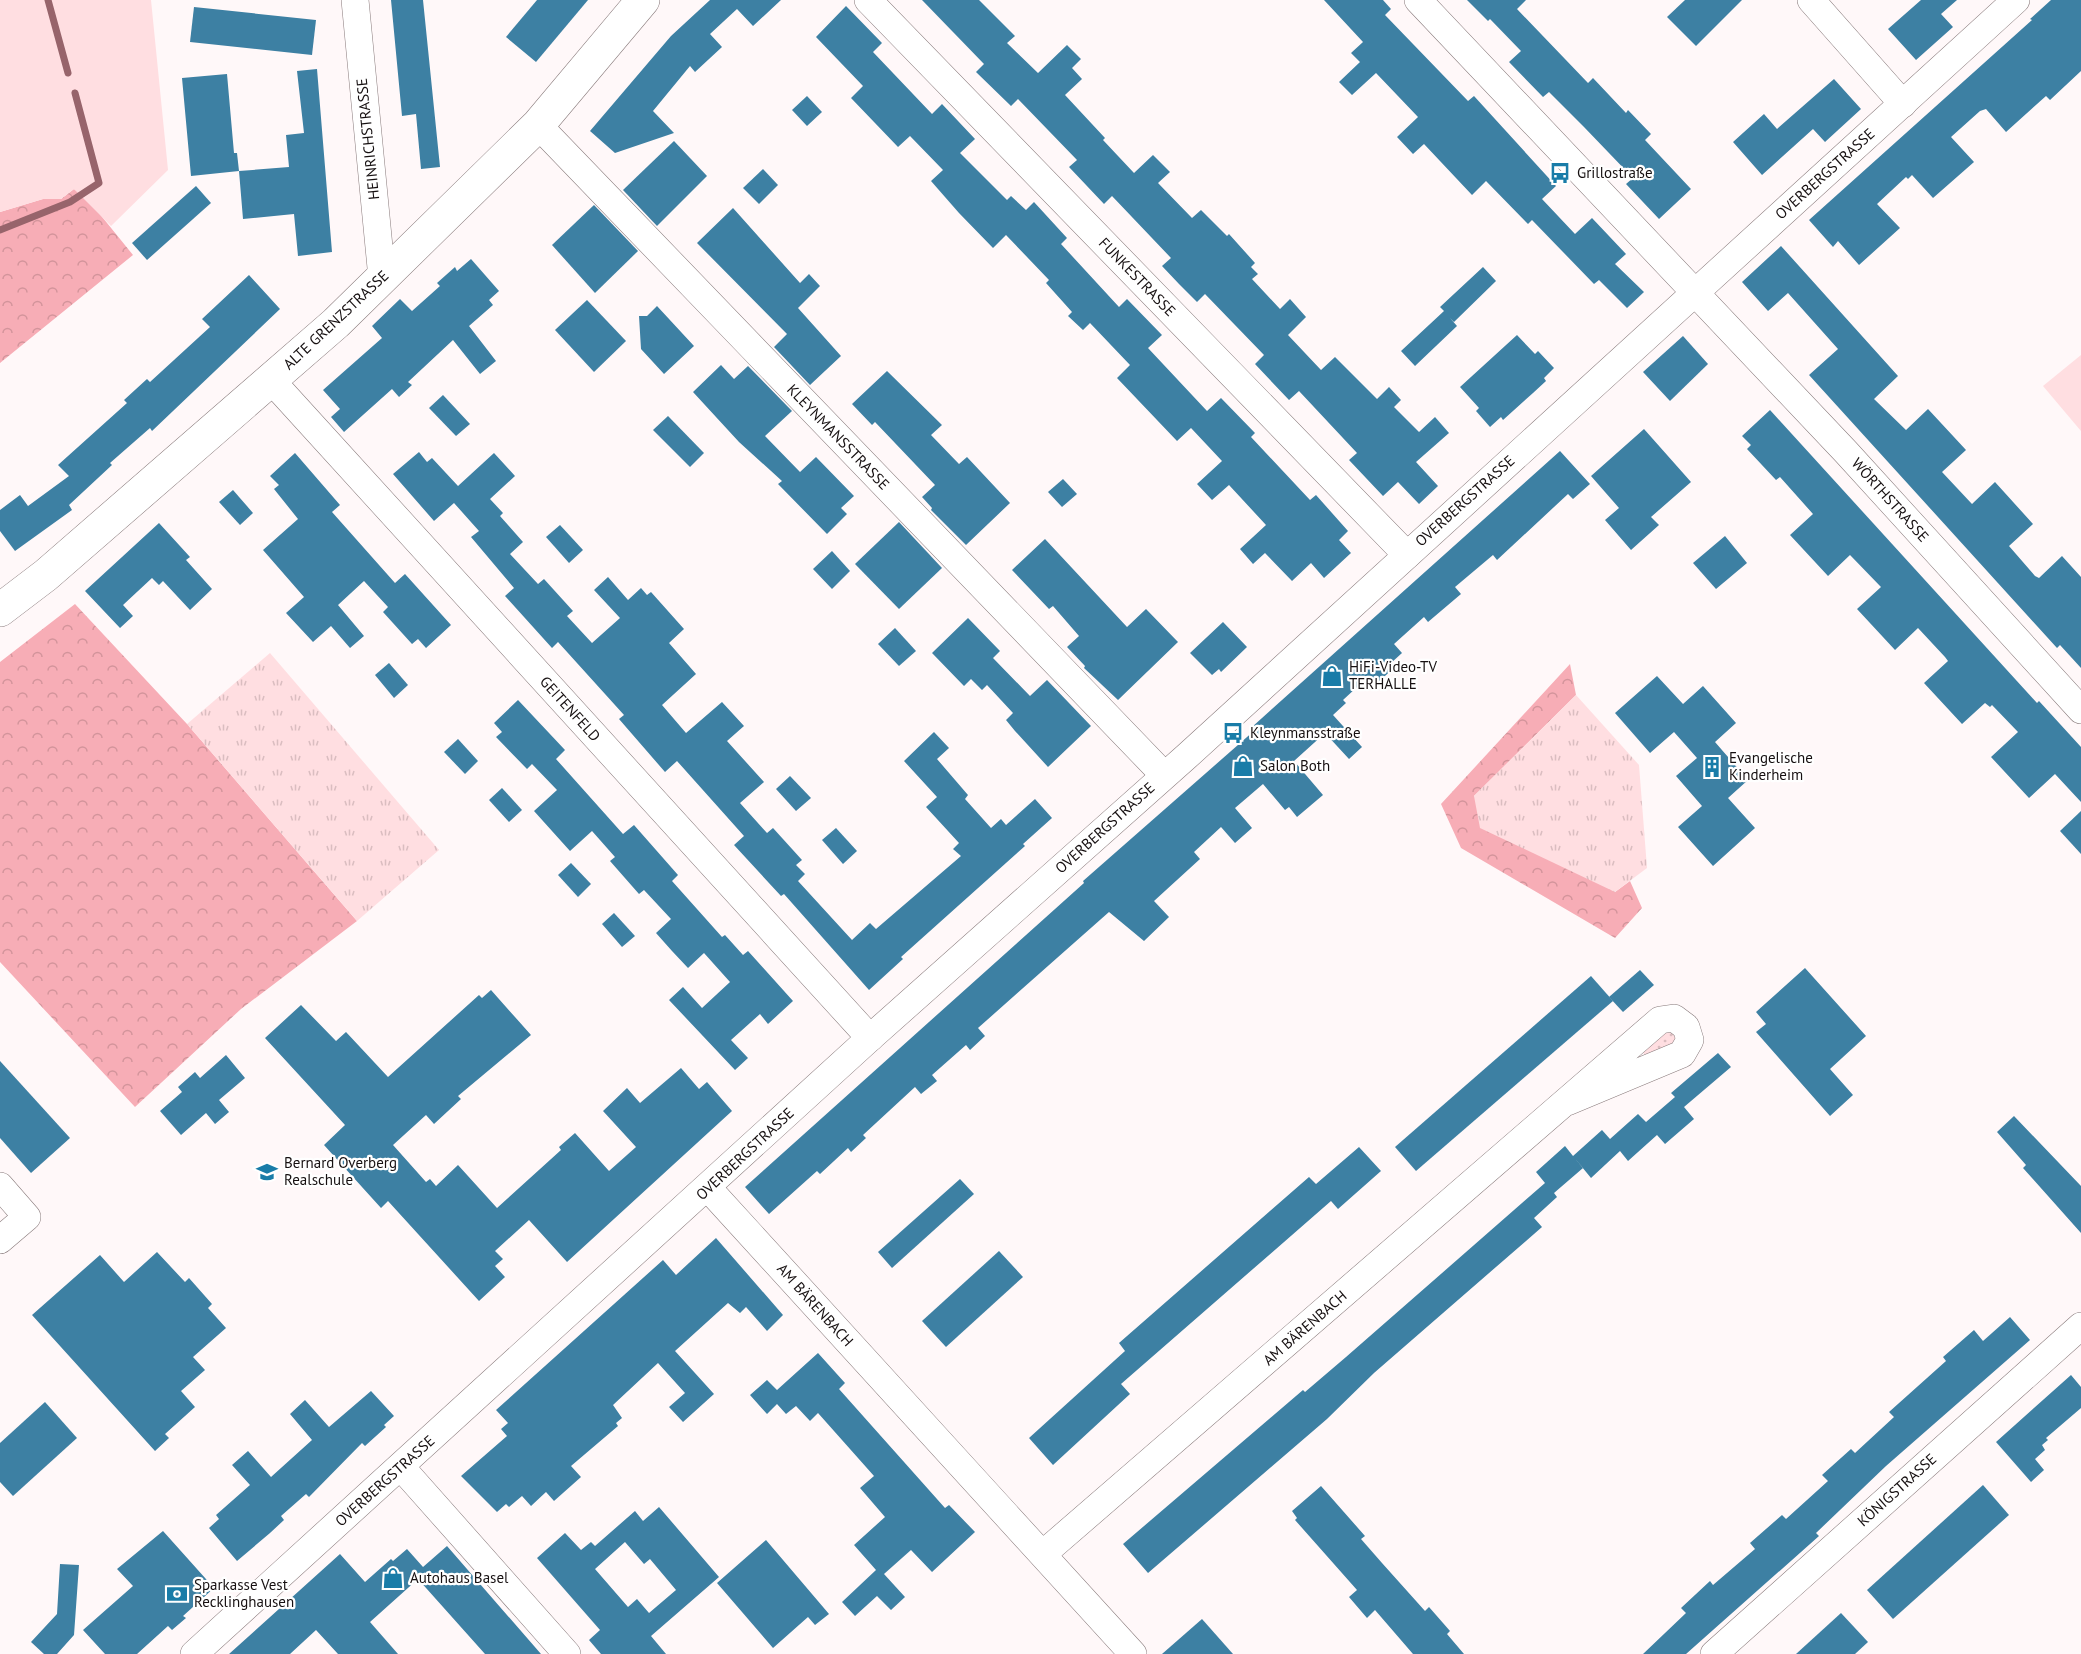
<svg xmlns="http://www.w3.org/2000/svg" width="2081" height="1654" viewBox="0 0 2081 1654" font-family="'PT Sans',sans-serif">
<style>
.grass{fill:url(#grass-dots)}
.forest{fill:url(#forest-crowns)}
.park{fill:url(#park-tufts)}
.garden{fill:#ffdee1}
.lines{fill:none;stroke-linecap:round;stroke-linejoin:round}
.stream{stroke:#97646b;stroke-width:7}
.building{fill:#3d80a3;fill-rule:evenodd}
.minor-casing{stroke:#887a7b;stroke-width:28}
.tertiary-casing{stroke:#887a7b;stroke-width:34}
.minor{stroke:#fff;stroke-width:27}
.tertiary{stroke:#fff;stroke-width:33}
.labels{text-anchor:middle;stroke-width:4.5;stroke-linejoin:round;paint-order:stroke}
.street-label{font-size:15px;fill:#161011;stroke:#fff}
.poi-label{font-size:15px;fill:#161011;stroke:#fff;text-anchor:start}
</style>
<defs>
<pattern id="grass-dots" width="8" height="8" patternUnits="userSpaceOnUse" patternTransform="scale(1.5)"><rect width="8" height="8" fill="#ffdee1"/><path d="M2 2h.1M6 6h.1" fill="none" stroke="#dabdc0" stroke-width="1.8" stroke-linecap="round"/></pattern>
<pattern id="forest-crowns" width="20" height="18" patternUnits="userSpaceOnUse" patternTransform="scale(1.5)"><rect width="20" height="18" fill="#f7adb6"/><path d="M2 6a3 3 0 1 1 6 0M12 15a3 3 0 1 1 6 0" fill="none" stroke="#d3949b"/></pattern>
<pattern id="park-tufts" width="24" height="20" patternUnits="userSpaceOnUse" patternTransform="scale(1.5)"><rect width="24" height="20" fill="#ffdee1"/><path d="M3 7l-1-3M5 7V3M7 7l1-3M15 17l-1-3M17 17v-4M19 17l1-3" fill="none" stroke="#dabdc0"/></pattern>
</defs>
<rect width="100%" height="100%" fill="#fff8f9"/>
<polygon class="grass" points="1668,1027 1682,1039 1647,1058 1642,1051"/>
<g class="forest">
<polygon points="74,189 90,202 133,255 0,363 0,212 43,199 61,199"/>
<polygon points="75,604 187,724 357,921 241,1009 135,1107 0,962 0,662"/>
<polygon points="1570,664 1576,695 1474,796 1615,892 1630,881 1642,908 1615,938 1461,848 1441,804"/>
</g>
<g class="park">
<polygon points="270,653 439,850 357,921 187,724"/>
<polygon points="1576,695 1639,765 1647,868 1615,892 1480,828 1474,796"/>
</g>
<g class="garden">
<polygon points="0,0 151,0 168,170 111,226 74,189 61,199 43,199 0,212"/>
<polygon points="2081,355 2081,431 2043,386"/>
</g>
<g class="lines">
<g class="stream">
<polyline points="48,0 68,73"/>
<polyline points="0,230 70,202 99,183 75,93"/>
</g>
</g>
<g class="building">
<polygon points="391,0 423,0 440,167 421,169 416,114 402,116"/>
<polygon points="537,0 588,0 536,62 506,37"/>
<polygon points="710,0 781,0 753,26 737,9 710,34 722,47 695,72 690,66 653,111 674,133 615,153 590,131 671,36"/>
<polygon points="922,0 979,0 1015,36 1007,43 1038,73 1067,45 1081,59 1072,68 1082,79 1065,95 1105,138 1103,140 1134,173 1153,155 1170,172 1158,183 1192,218 1201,210 1227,236 1229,234 1255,263 1251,267 1258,274 1252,279 1280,309 1290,299 1306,317 1288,335 1321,370 1335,357 1377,399 1389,387 1401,400 1394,407 1419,432 1435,417 1449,433 1416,462 1438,486 1419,504 1398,482 1383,496 1349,460 1357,453 1299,391 1289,400 1255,364 1264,355 1205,294 1197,302 1179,284 1162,266 1171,258 1112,196 1104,204 1069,167 1077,160 1018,99 1011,106 976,72 984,64"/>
<polygon points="1324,0 1383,0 1391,9 1385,15 1468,101 1474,96 1556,186 1542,199 1575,234 1592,218 1626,254 1615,264 1644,292 1627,308 1599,280 1594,284 1532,220 1528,224 1486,181 1472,195 1424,144 1413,154 1397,137 1418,117 1376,73 1352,95 1339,82 1360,62 1351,53 1363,42"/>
<polygon points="1467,0 1526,0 1517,9 1588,83 1593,78 1626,113 1628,110 1651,134 1645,140 1691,189 1659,219 1626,184 1633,178 1584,127 1549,92 1543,97 1509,62 1521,51 1490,19 1488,21"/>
<polygon points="1685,0 1742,0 1696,46 1667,17"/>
<polygon points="1921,0 1957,0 1941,14 1953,27 1916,60 1888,29"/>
<polygon points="2051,0 2081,0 2081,71 2050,100 2046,96 2006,132 1986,109 1980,111 1951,137 1974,162 1933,198 1912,175 1908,179 1906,177 1877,204 1900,228 1859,265 1838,241 1833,247 1809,220 2032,20 2030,19"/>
<polygon points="846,6 882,43 873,52 932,114 942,104 975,139 960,153 1007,200 1011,196 1026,210 1034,202 1067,238 1061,244 1119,307 1127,299 1162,335 1148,348 1207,411 1221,398 1255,433 1251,437 1310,500 1316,495 1348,531 1339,540 1351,553 1324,578 1311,563 1292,581 1265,553 1253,564 1240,549 1266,525 1229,485 1212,500 1197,484 1222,461 1191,428 1177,441 1117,378 1130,365 1090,323 1083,330 1068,316 1072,312 1046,283 1049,280 1006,235 993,248 959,213 931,181 943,170 910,136 898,147 851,98 863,86 816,37"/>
<polygon points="194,7 316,20 312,55 190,42"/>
<polygon points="317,69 332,252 298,256 294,214 243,219 239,171 289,167 286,135 304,133 297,71"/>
<polygon points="227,74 234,153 237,153 239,171 191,176 182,78"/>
<polygon points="1834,79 1861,109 1825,142 1813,129 1762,175 1733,142 1764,114 1777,129"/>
<polygon points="807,96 822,112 807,126 792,110"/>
<polygon points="674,141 707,176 657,226 623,190"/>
<polygon points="763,169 778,185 759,204 743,188"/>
<polygon points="196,186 211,203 147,260 132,243"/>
<polygon points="594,205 638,251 595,293 552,245"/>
<polygon points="733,208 800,283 809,274 820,286 798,308 841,356 810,385 774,347 787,334 697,243"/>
<polygon points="1781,246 1898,376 1874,399 1906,430 1928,409 1966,450 1942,472 1972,504 1995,482 2033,524 2009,546 2035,576 2039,578 2062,556 2081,577 2081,668 2060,645 2057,648 1809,375 1838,349 1788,293 1768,311 1742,282"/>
<polygon points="471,259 499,291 489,300 493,305 469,326 496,361 480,374 453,340 408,382 412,385 399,397 392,389 344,432 331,417 340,409 323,390 382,338 372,326 400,299 412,311 440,286 437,283 455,267 457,271"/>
<polygon points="1483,267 1496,281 1454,322 1450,318 1457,326 1415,366 1401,351 1444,311 1440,307"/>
<polygon points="249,275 280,309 152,431 150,428 110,463 112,465 69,505 72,510 15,551 0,531 0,510 20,495 28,506 69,476 58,465 127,403 124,400 147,379 150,382 210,327 202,319"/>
<polygon points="587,300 626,341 594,372 555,330"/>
<polygon points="657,306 694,346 664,374 641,349 639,316 647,316"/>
<polygon points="1517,335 1535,354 1538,351 1554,368 1544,378 1546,381 1533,393 1503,420 1501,417 1490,427 1476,411 1479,408 1460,387"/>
<polygon points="1683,336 1708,364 1670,401 1643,372"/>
<polygon points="721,365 734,379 748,366 792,411 765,436 800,472 816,457 854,496 841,508 847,514 827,534 778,484 782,481 739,442 693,392"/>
<polygon points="887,371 942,425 931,435 959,464 967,457 1010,503 966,545 931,510 932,508 922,497 935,485 875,422 872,425 852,404"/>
<polygon points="443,395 470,424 456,436 429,408"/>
<polygon points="1770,410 2037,703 2039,701 2081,747 2081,802 2055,774 2029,798 1991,757 2018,732 1992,705 1990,707 1985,703 1962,724 1924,683 1948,661 1945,657 1918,628 1895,650 1857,609 1881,587 1850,555 1828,576 1790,535 1813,514 1780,477 1776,480 1747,449 1751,445 1742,436"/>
<polygon points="668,416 704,453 690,467 653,430"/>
<polygon points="1644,429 1691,482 1651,517 1659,525 1631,550 1605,520 1619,508 1591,476"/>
<polygon points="1560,451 1590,484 1573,499 1568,494 1497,560 1493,555 1455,587 1461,594 1428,622 1424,617 1394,644 1402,653 1391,663 1395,667 1376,684 1369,676 1343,700 1346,703 1333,715 1362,747 1349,759 1325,733 1294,761 1323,795 1297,817 1289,807 1285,810 1263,784 1235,808 1252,828 1235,843 1221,827 1194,852 1200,859 1154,901 1169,917 1144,941 1109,912 978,1028 985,1036 970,1050 966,1045 932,1075 937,1081 921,1094 915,1087 863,1135 866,1138 851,1152 848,1148 820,1174 817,1171 769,1214 745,1187 1084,883 1083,881 1255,730 1252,727"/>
<polygon points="419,452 427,462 432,458 458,486 494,453 515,476 490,499 503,513 500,516 523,542 510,554 538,584 544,579 573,611 567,616 592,643 620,618 594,590 608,577 628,600 641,588 647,595 651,592 684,629 669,643 696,674 662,705 686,733 722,702 744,726 727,741 764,782 740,803 767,833 773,828 802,860 796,865 805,874 798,881 852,940 870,923 876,929 961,856 953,849 959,843 926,807 937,797 904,761 934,732 949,748 937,759 968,795 965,799 991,828 1001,819 1006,825 1035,799 1052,818 1023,844 1025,846 901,957 903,959 869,990 784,894 781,896 734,845 744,836 677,761 665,772 619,719 624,715 558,642 552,648 505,596 514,588 471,537 479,531 454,503 434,521 393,474"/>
<polygon points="295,453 340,505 332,512 395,583 405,574 451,625 426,648 418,639 412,644 383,612 388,607 364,581 338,605 364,636 350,648 331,626 313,642 286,613 304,597 263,550 298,519 274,489 279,485 270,476"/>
<polygon points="1063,479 1077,494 1062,507 1048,492"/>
<polygon points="233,490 253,513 240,525 219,502"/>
<polygon points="899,522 942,568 899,609 855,564"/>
<polygon points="159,523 190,557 186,560 212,589 190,610 163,581 159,585 152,578 123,605 133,616 120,628 85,591"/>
<polygon points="560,525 583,550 569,563 546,537"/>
<polygon points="1725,536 1747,563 1716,589 1693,563"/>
<polygon points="1045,539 1127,627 1146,609 1178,642 1118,700 1084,668 1085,666 1067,647 1079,636 1053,606 1049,609 1012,570"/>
<polygon points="832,551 850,571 832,589 813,569"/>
<polygon points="968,618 1000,651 993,658 1030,696 1047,680 1091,726 1048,767 1015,731 1006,720 1013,713 987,685 982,690 971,679 964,686 932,653"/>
<polygon points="1223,622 1247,647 1221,672 1219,669 1212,675 1190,653"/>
<polygon points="895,628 916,651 899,666 878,644"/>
<polygon points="389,663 408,685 394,698 375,675"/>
<polygon points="1657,676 1683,704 1703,686 1736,723 1715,742 1748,780 1728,798 1755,828 1713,866 1678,827 1702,806 1676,776 1697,758 1674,732 1650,753 1615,713"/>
<polygon points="518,700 565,750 556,759 623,834 634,825 678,875 672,881 722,937 725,935 743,955 748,951 793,1001 768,1024 760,1014 731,1040 748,1058 735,1070 669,1000 683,987 702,1008 730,982 704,953 688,968 672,951 656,933 671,919 644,890 639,894 610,861 615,857 592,831 570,851 534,811 557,790 532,764 527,769 496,737 502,732 494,723"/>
<polygon points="458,739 478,761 465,774 444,752"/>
<polygon points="790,776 811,798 796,811 776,789"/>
<polygon points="502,788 522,810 509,822 489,800"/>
<polygon points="2081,811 2081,854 2060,831"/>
<polygon points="836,828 857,851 843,864 822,840"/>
<polygon points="571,863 591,884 578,897 558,875"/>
<polygon points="614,913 635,936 622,947 602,924"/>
<polygon points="1805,968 1866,1036 1830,1069 1853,1095 1830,1116 1756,1032 1766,1024 1756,1012"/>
<polygon points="1640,970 1654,985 1623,1012 1609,997"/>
<polygon points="1591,976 1613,1001 1416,1171 1395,1147"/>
<polygon points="491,990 531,1035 458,1096 461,1099 434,1124 426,1115 393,1145 426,1182 430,1179 436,1186 458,1165 497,1208 561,1150 559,1147 575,1133 609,1171 636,1147 603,1111 627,1088 640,1103 681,1068 699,1089 707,1082 732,1111 567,1262 529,1220 495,1251 503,1259 495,1266 505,1277 479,1301 388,1201 381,1208 324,1145 345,1125 265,1038 301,1005 336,1041 346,1032 388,1077 479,995 482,998"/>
<polygon points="1718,1053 1731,1067 1684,1107 1694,1119 1665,1144 1657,1135 1628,1161 1620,1151 1591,1178 1573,1156 1583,1168 1554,1193 1557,1197 1534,1218 1542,1227 1374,1373 1327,1419 1148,1573 1123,1544 1303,1390 1305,1392 1346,1357 1545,1183 1536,1172 1565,1146 1573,1156 1602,1130 1610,1139 1638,1114 1646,1122 1675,1097 1671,1093"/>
<polygon points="226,1055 245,1078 219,1100 229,1112 215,1124 206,1113 181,1135 160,1111 182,1092 178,1087 195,1072 200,1078"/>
<polygon points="0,1061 70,1138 31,1173 0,1138"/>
<polygon points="2014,1116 2081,1186 2081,1233 2023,1168 2026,1165 1997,1132"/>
<polygon points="1359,1147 1381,1171 1338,1209 1331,1201 1121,1384 1130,1394 1053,1465 1029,1438 1125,1351 1119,1343 1309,1177 1316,1184"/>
<polygon points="960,1179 974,1194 892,1268 878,1252"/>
<polygon points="716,1238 783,1315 767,1331 746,1307 740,1313 728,1303 675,1351 714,1394 683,1422 669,1407 685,1393 658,1363 613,1405 622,1418 616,1423 618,1426 571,1466 581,1477 554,1501 546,1492 531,1506 522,1496 509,1507 506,1504 497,1512 461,1476 507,1436 501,1429 508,1423 496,1410 663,1260 676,1275"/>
<polygon points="999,1251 1023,1277 946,1347 922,1321"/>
<polygon points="157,1252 185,1282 189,1278 212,1304 208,1308 226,1328 193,1357 205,1370 181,1391 195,1407 165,1434 169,1438 155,1451 32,1315 100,1255 124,1282"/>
<polygon points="2010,1317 2030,1340 1886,1466 1816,1533 1819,1536 1686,1654 1643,1654 1686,1613 1681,1608 1710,1581 1713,1585 1755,1549 1750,1543 1782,1515 1786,1519 1828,1481 1822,1475 1851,1449 1855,1453 1894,1417 1889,1412 1946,1361 1943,1357 1974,1330 1983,1341"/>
<polygon points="818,1353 845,1383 839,1389 945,1508 949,1505 975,1532 932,1572 911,1550 884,1574 905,1597 891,1610 877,1596 855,1616 842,1602 876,1570 854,1545 885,1517 860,1488 874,1476 818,1413 810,1421 796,1406 786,1414 777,1404 767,1414 750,1395 767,1380 777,1390"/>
<polygon points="2071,1375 2081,1387 2081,1408 2046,1438 2048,1440 2042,1445 2045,1450 2035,1459 2044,1470 2031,1482 1996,1442"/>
<polygon points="371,1391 394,1416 384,1425 386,1427 365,1446 362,1443 309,1497 306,1494 281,1516 284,1520 270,1533 237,1561 209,1528 219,1519 216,1515 250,1485 232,1465 248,1451 271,1477 312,1440 290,1414 305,1400 329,1427"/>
<polygon points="45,1402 77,1438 13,1496 0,1482 0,1443"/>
<polygon points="1983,1485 2009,1515 1893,1619 1867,1590"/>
<polygon points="1321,1486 1365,1536 1361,1539 1382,1563 1425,1611 1429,1607 1450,1631 1447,1634 1464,1654 1413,1654 1375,1610 1367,1618 1349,1597 1357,1590 1295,1520 1297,1518 1292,1511"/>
<path d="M659 1507 719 1577 651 1636 666 1654H601L589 1640 600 1630 537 1558 565 1533 581 1550 591 1542 595 1546 635 1511 643 1521ZM625 1542 644 1564 650 1559 676 1590 649 1613 637 1599 628 1607 595 1569Z"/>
<polygon points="163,1531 214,1588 183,1616 186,1618 172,1630 168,1626 137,1654 105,1654 83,1630 133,1586 117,1569"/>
<polygon points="766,1540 829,1614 815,1625 808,1617 773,1648 717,1583"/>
<polygon points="447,1546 541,1654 485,1654 418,1579 370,1622 398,1654 338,1654 316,1630 290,1654 229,1654 340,1554 365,1582 391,1559 393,1561 407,1549 423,1567"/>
<polygon points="60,1564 79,1565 74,1635 57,1654 44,1654 31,1642 57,1614"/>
<polygon points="1841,1613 1868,1642 1855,1654 1796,1654"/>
<polygon points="1202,1619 1233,1654 1162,1654"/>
</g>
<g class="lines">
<defs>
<g id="minor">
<polyline points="355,0 382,278"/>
<polyline points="868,0 1407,555"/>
<polyline points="1418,0 1846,452 2081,710"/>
<polyline points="1811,0 1903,104"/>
<polyline points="538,125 1164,775"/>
<polyline points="271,380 870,1038"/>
<polyline points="0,1186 27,1217 0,1240"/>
<polyline points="708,1188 1133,1654"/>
<polyline points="401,1467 567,1654"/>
<polyline points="1044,1553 1660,1020 1674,1018 1686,1027 1690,1040 1682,1054 1567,1102"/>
<polyline points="194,1654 870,1038 1187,756 2016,0"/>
<polyline points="1714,1654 2081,1326"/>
</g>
<polyline id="tertiary" points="0,610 46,575 336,323 538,125 643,0"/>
</defs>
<use href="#minor" class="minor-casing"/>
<use href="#tertiary" class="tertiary-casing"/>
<use href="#minor" class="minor"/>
<use href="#tertiary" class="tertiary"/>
</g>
<defs>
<symbol id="bus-bare" viewBox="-9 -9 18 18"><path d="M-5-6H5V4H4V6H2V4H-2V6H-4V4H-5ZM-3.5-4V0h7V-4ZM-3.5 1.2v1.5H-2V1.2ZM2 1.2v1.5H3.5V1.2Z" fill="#197ca8" stroke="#fff" stroke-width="2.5" paint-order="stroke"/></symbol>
<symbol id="shop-bare" viewBox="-9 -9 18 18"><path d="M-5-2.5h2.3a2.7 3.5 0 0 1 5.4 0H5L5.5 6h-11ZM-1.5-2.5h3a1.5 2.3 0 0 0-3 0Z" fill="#197ca8" stroke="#fff" stroke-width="2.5" paint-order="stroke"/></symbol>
<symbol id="building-bare" viewBox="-9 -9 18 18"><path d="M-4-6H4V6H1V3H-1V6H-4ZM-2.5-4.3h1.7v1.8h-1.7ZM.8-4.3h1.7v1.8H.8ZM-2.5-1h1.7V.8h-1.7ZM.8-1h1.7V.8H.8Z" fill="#197ca8" stroke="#fff" stroke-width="2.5" paint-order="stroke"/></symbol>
<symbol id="school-bare" viewBox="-9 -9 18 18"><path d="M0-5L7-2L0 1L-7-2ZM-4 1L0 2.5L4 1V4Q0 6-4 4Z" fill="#197ca8" stroke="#fff" stroke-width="2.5" paint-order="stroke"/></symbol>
<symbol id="bank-bare" viewBox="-9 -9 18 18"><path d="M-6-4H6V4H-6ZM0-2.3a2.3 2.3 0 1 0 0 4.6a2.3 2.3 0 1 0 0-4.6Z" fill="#197ca8" stroke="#fff" stroke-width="2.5" paint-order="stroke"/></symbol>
</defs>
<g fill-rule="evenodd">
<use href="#bus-bare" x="1545" y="158" width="30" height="30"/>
<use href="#shop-bare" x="1317" y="661" width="30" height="30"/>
<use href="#bus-bare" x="1218" y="718" width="30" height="30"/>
<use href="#shop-bare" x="1228" y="751" width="30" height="30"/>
<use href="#building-bare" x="1697" y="752" width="30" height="30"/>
<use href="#school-bare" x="252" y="1157" width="30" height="30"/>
<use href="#shop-bare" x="378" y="1563" width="30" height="30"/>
<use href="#bank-bare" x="162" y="1579" width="30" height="30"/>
</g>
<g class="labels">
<g class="street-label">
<text transform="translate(368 139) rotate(-96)" y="5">HEINRICHSTRASSE</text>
<text transform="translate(1825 174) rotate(-42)" y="5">OVERBERGSTRASSE</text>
<text transform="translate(1137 277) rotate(46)" y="5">FUNKESTRASSE</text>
<text transform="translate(336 320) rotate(-43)" y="5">ALTE GRENZSTRASSE</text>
<text transform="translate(838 437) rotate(46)" y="5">KLEYNMANSSTRASSE</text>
<text transform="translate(1890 500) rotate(48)" y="5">WÖRTHSTRASSE</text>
<text transform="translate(1465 501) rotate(-42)" y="5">OVERBERGSTRASSE</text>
<text transform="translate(570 709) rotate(48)" y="5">GEITENFELD</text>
<text transform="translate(1105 828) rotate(-42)" y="5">OVERBERGSTRASSE</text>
<text transform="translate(745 1154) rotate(-43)" y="5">OVERBERGSTRASSE</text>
<text transform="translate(815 1305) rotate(48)" y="5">AM BÄRENBACH</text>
<text transform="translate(1305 1328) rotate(-41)" y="5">AM BÄRENBACH</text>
<text transform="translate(385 1481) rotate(-42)" y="5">OVERBERGSTRASSE</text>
<text transform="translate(1897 1490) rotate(-42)" y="5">KÖNIGSTRASSE</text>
</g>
<g class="poi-label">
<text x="1577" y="178">Grillostraße</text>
<text x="1349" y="672">HiFi-Video-TV<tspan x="1349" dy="17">TERHALLE</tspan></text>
<text x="1250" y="738">Kleynmansstraße</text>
<text x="1729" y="763">Evangelische<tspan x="1729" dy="17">Kinderheim</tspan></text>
<text x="1260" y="771">Salon Both</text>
<text x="284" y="1168">Bernard Overberg<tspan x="284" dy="17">Realschule</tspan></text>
<text x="410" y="1583">Autohaus Basel</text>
<text x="194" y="1590">Sparkasse Vest<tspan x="194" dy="17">Recklinghausen</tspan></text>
</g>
</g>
</svg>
